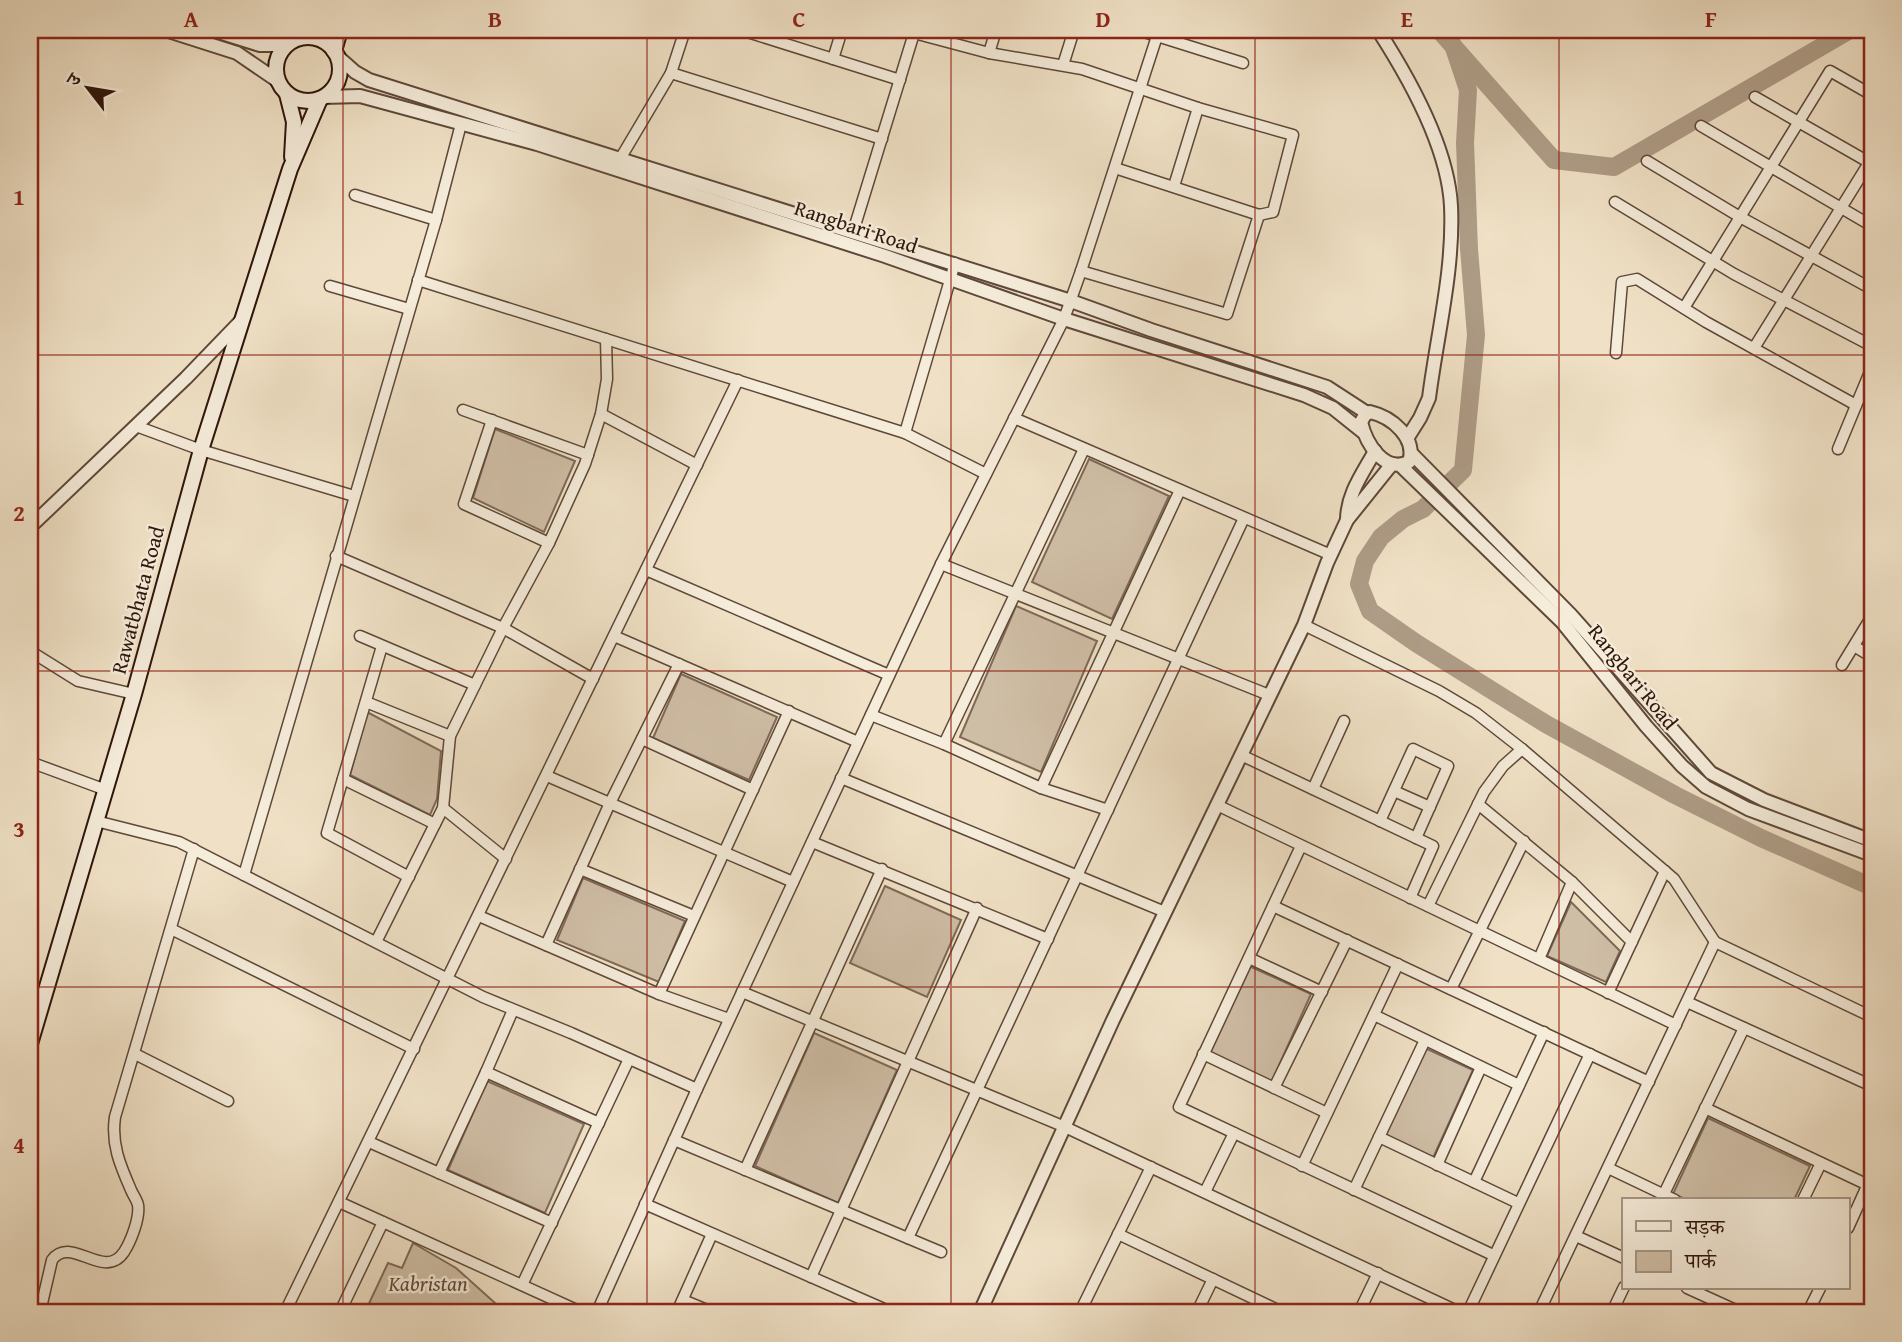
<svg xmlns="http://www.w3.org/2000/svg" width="1902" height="1342" viewBox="0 0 1902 1342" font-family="'Gentium Book Plus','Noto Serif Devanagari',serif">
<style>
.green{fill:#cfbea6;stroke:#7e6a58;stroke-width:2}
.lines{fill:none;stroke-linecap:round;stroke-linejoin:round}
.river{stroke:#ae9c86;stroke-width:18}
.minor-casing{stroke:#5e4839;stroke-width:13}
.tertiary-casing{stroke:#5e4839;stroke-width:16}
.secondary-casing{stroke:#2e150a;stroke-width:18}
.minor{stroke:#f5ecda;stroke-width:10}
.tertiary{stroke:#f5ecda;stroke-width:12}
.secondary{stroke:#f5ecda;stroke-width:14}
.grid{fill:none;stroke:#8f2418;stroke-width:2;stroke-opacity:0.55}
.labels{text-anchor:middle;stroke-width:5;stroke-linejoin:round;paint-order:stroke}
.street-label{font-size:21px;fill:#2e150a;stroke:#f5ecda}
.park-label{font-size:21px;font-style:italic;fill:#5e4839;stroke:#f5ecda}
.neatline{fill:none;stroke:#8f2418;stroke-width:2.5}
.grid-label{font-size:23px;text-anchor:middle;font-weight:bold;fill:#8f2418}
</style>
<rect width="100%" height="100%" fill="#f0e1c6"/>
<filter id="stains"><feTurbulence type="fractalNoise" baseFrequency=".00286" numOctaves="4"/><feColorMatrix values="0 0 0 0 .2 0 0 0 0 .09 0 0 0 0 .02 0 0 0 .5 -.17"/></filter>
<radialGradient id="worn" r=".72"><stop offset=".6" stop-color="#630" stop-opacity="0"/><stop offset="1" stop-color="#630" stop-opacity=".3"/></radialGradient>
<g class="green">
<polygon points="495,429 575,461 544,532 473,498"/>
<polygon points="1089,459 1169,496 1112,619 1032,582"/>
<polygon points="1016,606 1097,641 1041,772 960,737"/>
<polygon points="681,674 777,717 749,780 653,738"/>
<polygon points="367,712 441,751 437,799 430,815 350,775"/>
<polygon points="583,878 685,921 659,982 557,940"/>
<polygon points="885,886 961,920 927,997 850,963"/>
<polygon points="1571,902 1620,951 1606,982 1547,956"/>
<polygon points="1249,966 1311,994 1272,1081 1209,1054"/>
<polygon points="814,1033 897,1070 838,1203 755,1166"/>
<polygon points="1425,1048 1473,1070 1433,1158 1385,1135"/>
<polygon points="487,1081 584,1124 545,1213 448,1170"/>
<polygon points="1708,1118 1810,1166 1794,1200 1688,1200 1673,1194"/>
<polygon points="413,1243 456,1268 505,1312 365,1312 388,1263 402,1268"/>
</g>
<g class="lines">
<g class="river">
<polyline points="1439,30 1554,160 1614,167 1850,30"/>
<polyline points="1453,45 1468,90 1465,143 1469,249 1476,335 1463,470 1423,509 1403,519 1381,537 1365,561 1359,584 1370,611 1416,643 1546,724 1675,795 1761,838 1872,887"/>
</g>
<defs>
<g id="minor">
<polyline points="741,30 900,80"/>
<polyline points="1138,30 1243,63"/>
<polyline points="914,33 989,53 1082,69 1198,108 1293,135 1273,212 1259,215 1115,168"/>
<polyline points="989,53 996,30"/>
<polyline points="833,59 842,30"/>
<polyline points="1063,65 1074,30"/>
<polyline points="671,73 882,139"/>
<polyline points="1755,97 1872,164"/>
<polyline points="1701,126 1872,226"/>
<polyline points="620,159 671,73 685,30"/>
<polyline points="1647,161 1740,217 1872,289"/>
<polyline points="1174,186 1198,108"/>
<polyline points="355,195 436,220"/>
<polyline points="1615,202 1734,274 1872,346"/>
<polyline points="853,232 915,30"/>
<polyline points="1081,271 1227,314 1259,215"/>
<polyline points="418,280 905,433 986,474"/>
<polyline points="330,286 409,309"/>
<polyline points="1684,308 1830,71 1872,95"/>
<polyline points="1754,348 1872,158"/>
<polyline points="1616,353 1622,282 1637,279 1706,322 1856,405"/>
<polyline points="463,410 588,455"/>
<polyline points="601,414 697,465"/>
<polyline points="1014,418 1331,555"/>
<polyline points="492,420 464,504 549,543"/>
<polyline points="136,426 201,450 354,496"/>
<polyline points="905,433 955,263"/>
<polyline points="1838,449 1872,367"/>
<polyline points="336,556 503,628 593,679"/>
<polyline points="941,564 1269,695"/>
<polyline points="646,570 889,675"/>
<polyline points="1304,625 1439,691 1476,713 1522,749 1674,879 1715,942 1872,1017"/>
<polyline points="360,636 475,685"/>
<polyline points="614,636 858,742"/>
<polyline points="382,646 327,833 409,877"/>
<polyline points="1854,646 1872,657"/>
<polyline points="30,651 78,681 134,694"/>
<polyline points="1842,665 1872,616"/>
<polyline points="366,702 450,736"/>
<polyline points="871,715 944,744 1041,788 1108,810"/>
<polyline points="642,739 753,790"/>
<polyline points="944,744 1084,449"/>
<polyline points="1241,755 1433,846 1410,898"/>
<polyline points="30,762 106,790"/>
<polyline points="547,776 793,882"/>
<polyline points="841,778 1165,912"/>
<polyline points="343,779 435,824"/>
<polyline points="1041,788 1180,490"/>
<polyline points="1313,789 1344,721"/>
<polyline points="1394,791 1430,807"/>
<polyline points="1478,804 1572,882 1632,942"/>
<polyline points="1217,805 1676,1025"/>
<polyline points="443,808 506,859"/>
<polyline points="96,821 179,842 483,997 571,1033 697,1089"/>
<polyline points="1380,821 1413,749 1448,766 1416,838"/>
<polyline points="812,842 1048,939"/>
<polyline points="1301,846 1179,1107 1493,1255"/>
<polyline points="580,869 694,916"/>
<polyline points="244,875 436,220 461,124"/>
<polyline points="1273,906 1649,1082"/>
<polyline points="1428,906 1484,792 1503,766 1522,749"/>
<polyline points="479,916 659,994 729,1019"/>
<polyline points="171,929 414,1049"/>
<polyline points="376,942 443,808 450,736 503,628 549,543 585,464 601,414 607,379 606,339"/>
<polyline points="546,945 610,803 679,664"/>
<polyline points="1249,958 1322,992"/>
<polyline points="1539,959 1572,882"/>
<polyline points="1451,989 1524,841"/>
<polyline points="742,992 1065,1127 1459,1312"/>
<polyline points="1608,993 1665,871"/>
<polyline points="659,994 789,711"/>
<polyline points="1687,1002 1872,1086"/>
<polyline points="1374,1015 1519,1085"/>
<polyline points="135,1054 228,1101"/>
<polyline points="1203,1054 1327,1113"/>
<polyline points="486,1072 513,1010"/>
<polyline points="1274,1088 1347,940"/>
<polyline points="1705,1108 1868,1185"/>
<polyline points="1379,1137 1518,1203"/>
<polyline points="674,1140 941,1252"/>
<polyline points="369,1142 552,1223"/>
<polyline points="1437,1165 1481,1067"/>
<polyline points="1302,1166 1398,964"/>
<polyline points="1608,1168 1675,1200"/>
<polyline points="745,1170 882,869"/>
<polyline points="439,1173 486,1072 599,1123"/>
<polyline points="1474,1182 1544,1032"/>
<polyline points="1354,1190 1425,1040"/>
<polyline points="1205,1192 1234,1133"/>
<polyline points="1661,1200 1744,1028"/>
<polyline points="1803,1200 1821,1163"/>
<polyline points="339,1202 581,1312"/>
<polyline points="645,1204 891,1312"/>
<polyline points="1848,1228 1872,1175"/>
<polyline points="1118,1234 1282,1312"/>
<polyline points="1576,1236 1624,1258"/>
<polyline points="908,1238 1244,518"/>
<polyline points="811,1277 977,908"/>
<polyline points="522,1285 629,1059"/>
<polyline points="1687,1288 1740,1312"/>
<polyline points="683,1300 712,1312"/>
<path d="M40 1312 52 1260C71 1234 104 1282 124 1252 131 1241 140 1218 138 1205 137 1200 133 1195 131 1190 120 1165 111 1144 115 1117L194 849"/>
<polyline points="285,1312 738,380"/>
<polyline points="340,1312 383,1222"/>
<polyline points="597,1312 697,1089 941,564 1064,319 1081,271 1159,30"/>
<polyline points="677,1312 712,1234"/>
<polyline points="1080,1312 1151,1167"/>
<polyline points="1197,1312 1213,1279"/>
<polyline points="1359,1312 1378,1273"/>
<polyline points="1468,1312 1590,1054"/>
<polyline points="1539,1312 1715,942"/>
<polyline points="1612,1312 1624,1287"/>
<polyline points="1808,1312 1820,1288"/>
</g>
<g id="tertiary">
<polyline points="165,30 237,53 278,81"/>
<polyline points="212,30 260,45 273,45 297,39"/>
<path d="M1378 30C1409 78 1448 148 1451 206 1454 270 1437 335 1429 398L1420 418 1408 437"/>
<polyline points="337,56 355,72 369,80 1071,301 1151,330 1327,387 1367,413"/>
<polyline points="324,97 360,96 537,144 885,256 1064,319 1304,395 1333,408 1363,432"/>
<path d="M1370 412C1392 417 1417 438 1409 462 1384 474 1366 443 1361 422L1365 415Z"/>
<polyline points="1411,453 1571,615 1711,773 1764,800 1872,841"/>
<polyline points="1401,466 1562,622 1646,726 1682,766 1706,787 1748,809 1872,855"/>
<path d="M1347 520C1347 494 1363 473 1375 451"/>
<polyline points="30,527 186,378 241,321"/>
<polyline points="980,1312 1113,1020 1304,625 1327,563 1347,520 1392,464"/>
</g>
<g id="secondary">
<circle cx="308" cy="69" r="32"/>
<polyline points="334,51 340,30"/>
<polyline points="287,94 294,122 292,157"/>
<polyline points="30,1044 134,694 201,450 290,169 320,99"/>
</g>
</defs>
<use href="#minor" class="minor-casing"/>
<use href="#tertiary" class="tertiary-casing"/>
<use href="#secondary" class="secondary-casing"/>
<use href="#minor" class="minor"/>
<use href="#tertiary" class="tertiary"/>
<use href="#secondary" class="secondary"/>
</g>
<path class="grid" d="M343 30V1312M647 30V1312M951 30V1312M1255 30V1312M1559 30V1312M30 355H1872M30 671H1872M30 987H1872"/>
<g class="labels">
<g class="street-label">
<text transform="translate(856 227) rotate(18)" y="7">Rangbari Road</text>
<text transform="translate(138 600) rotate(-75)" y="7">Rawatbhata Road</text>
<text transform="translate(1633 677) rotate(51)" y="7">Rangbari Road</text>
</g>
<g class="park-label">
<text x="428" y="1291">Kabristan</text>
</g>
</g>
<rect width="1902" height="1342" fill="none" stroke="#f0e1c6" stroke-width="77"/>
<rect x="1622" y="1198" width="228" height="91" fill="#f5ecda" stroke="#a59687" stroke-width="2"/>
<rect x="1636" y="1221" width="35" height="10" fill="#f5ecda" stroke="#a59687" stroke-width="2"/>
<text x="1685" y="1234" font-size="21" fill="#2e150a">सड़क</text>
<rect x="1636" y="1251" width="35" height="21" fill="#cfbea6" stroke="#a59687" stroke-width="2"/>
<text x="1685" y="1268" font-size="21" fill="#2e150a">पार्क</text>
<g transform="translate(88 88) rotate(301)" stroke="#f5ecda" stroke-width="5" paint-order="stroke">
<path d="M0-5L12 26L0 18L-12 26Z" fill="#2e150a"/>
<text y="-10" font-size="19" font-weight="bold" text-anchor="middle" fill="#2e150a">उ</text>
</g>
<rect x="38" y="38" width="1826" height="1266" class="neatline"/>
<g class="grid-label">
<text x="191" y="27">A</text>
<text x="495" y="27">B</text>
<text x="799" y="27">C</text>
<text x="1103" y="27">D</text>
<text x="1407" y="27">E</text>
<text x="1711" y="27">F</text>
<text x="19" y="205">1</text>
<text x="19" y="521">2</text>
<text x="19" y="837">3</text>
<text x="19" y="1153">4</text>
</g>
<rect width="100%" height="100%" filter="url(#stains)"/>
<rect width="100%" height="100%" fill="url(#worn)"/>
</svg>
